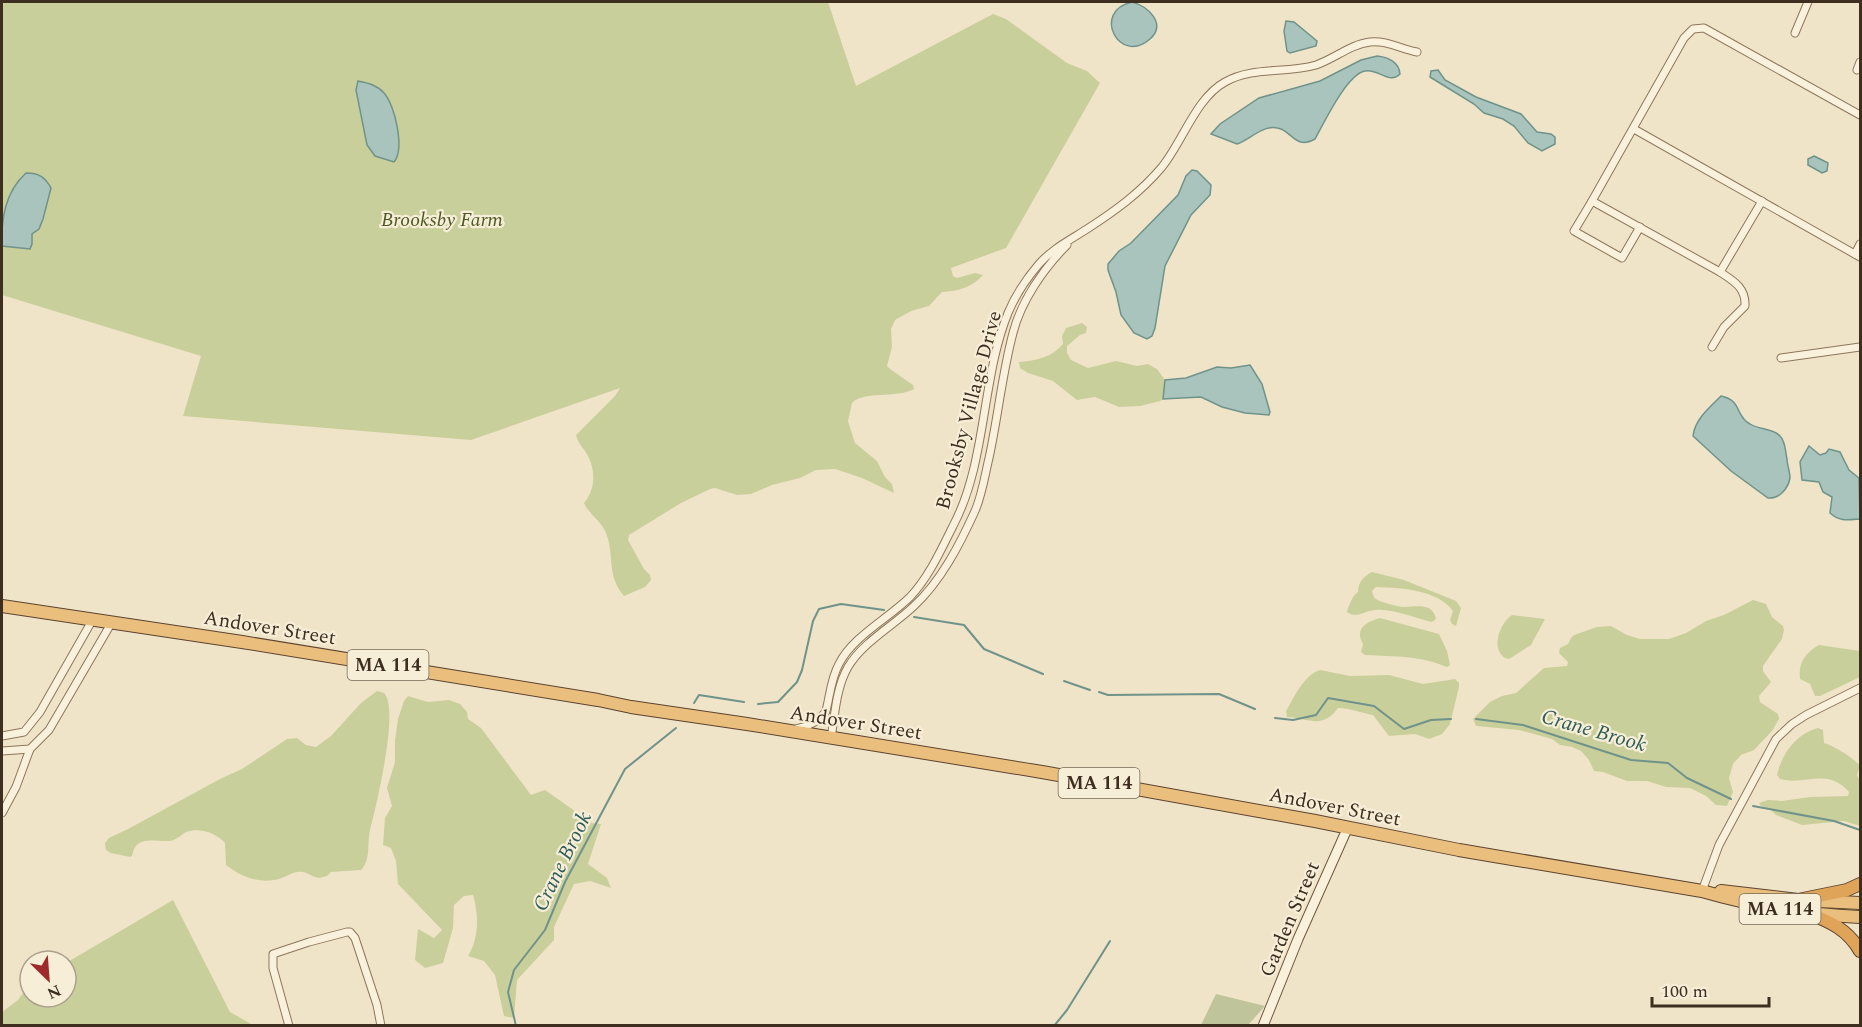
<svg xmlns="http://www.w3.org/2000/svg" width="1862" height="1027" viewBox="0 0 1862 1027" font-family="Spectral,serif">
<style>
.green{fill:#c9cf9b}
.cemetery{fill:#bfc49a}
.water{fill:#a9c4bc;stroke:#6f938a;stroke-width:1.5}
.lines{fill:none;stroke-linecap:round;stroke-linejoin:round}
.stream{stroke:#6f938a;stroke-width:2}
.minor-casing{stroke:#8d765c;stroke-width:9}
.secondary-casing{stroke:#6f573f;stroke-width:11}
.trunk-casing{stroke:#5b4430;stroke-width:14}
.motorway-casing{stroke:#5b4430;stroke-width:14}
.minor{stroke:#faf1dc;stroke-width:7}
.secondary{stroke:#faf1dc;stroke-width:9}
.trunk{stroke:#eabe7c;stroke-width:12}
.motorway{stroke:#e0a458;stroke-width:12}
.labels{text-anchor:middle;stroke-width:4.5;stroke-linejoin:round;paint-order:stroke}
.shield{fill:#f7eed8;stroke:#756857;stroke-width:1.5}
.shield-label{font-size:18px;font-weight:bold;fill:#3d2e20}
.park-label{font-size:20px;font-style:italic;fill:#4d5a26;stroke:#f7eed8}
.street-label{font-size:20px;fill:#3d2e20;stroke:#f7eed8}
.water-label{font-size:21px;font-style:italic;fill:#2f5d5a;stroke:#f7eed8}
</style>
<rect width="100%" height="100%" fill="#f0e4c8"/>
<g class="green">
<path d="M2 2H828L856 86 993 14 1006 19 1067 63 1087 71 1100 83 1006 248 951 268 953 276 957 278 975 273 983 275C971 288 959 291 942 292L929 306 911 311 895 320 891 329 892 347 887 366 890 369 913 385 914 389C895 399 865 390 852 403L848 421 855 443 877 461 885 477 892 484 894 493 862 478 835 469 816 470 800 478 772 485 751 494 737 495 715 488 710 489 681 503 629 535 628 540 644 569 650 575 651 580 645 587 624 596C606 575 615 556 606 533 601 520 589 515 584 503 595 490 596 472 588 456 584 448 578 444 576 435L615 396 620 388 471 440 183 416 201 356 2 295Z"/>
<path d="M1082 323 1087 327 1086 333 1080 335 1067 346V353L1071 360 1088 368 1116 361 1137 366 1148 364 1157 369 1165 380 1163 399 1160 401 1140 406 1119 407 1095 397 1077 400 1053 381 1028 373 1020 368 1019 362C1036 361 1052 357 1063 344L1062 336 1066 328Z"/>
<path d="M1372 572 1404 580 1456 601 1461 608 1456 626 1452 624 1450 620 1453 611C1437 589 1400 588 1376 587L1372 591C1373 594 1373 597 1376 599 1379 602 1400 607 1404 607 1416 607 1433 602 1436 619L1432 622C1414 618 1393 608 1375 610 1364 611 1356 619 1347 612 1349 605 1352 596 1358 592 1358 582 1364 576 1372 572Z"/>
<polygon points="1753,600 1766,604 1772,617 1783,626 1784,630 1782,639 1763,666 1763,671 1771,682 1759,696 1760,702 1778,714 1779,719 1772,731 1754,750 1741,755 1733,764 1729,778 1733,792 1727,806 1716,805 1706,796 1690,788 1666,787 1647,781 1627,781 1603,772 1594,771 1589,760 1581,751 1572,747 1560,745 1552,739 1519,730 1476,726 1473,719 1490,702 1502,696 1516,693 1544,668 1567,666 1568,662 1559,653 1560,648 1568,644 1571,638 1574,635 1597,627 1611,626 1627,635 1640,639 1669,639 1686,633 1706,621 1724,615"/>
<path d="M1512 615 1545 619 1531 645 1509 659 1505 658C1490 648 1500 623 1512 615Z"/>
<path d="M1380 618 1439 634 1447 651 1450 665 1447 667C1417 655 1397 657 1365 655L1361 652 1363 644C1354 628 1367 622 1380 618Z"/>
<path d="M1819 645 1860 651V677L1820 696H1815L1810 684 1800 679C1798 663 1805 653 1819 645Z"/>
<path d="M1320 670 1350 676 1389 675 1423 684 1455 679 1459 683V687L1450 724 1442 734 1429 739 1415 734 1389 736 1373 715C1362 713 1349 708 1338 708 1322 730 1308 718 1287 717L1286 711C1295 696 1303 676 1320 670Z"/>
<path d="M377 691 384 693C400 708 376 807 370 830 367 843 371 861 361 870L331 872 327 876 319 878C311 877 306 870 297 872 291 873 285 877 279 879 259 884 241 877 226 865L225 843C216 833 200 827 186 832 181 835 176 840 170 841 154 842 136 834 132 856L130 857 111 853 106 850 105 843 109 838 128 829 220 779 242 769 287 739 297 738 306 745 316 747 331 736 361 703Z"/>
<path d="M408 696 428 702 449 700 460 704 467 712 468 719 481 728 531 795 545 790 592 823 601 824 588 864 607 878 611 888 590 881 574 884 554 927V940L517 980 514 1018 504 1016 495 975 484 961 468 956C479 938 479 916 473 895L464 896 454 905 453 928 443 963 425 968 415 960 418 929 434 938 442 930 398 884 396 861 391 848 383 845 385 818 392 806 387 788 395 762V740L398 719 404 701Z"/>
<path d="M1818 728 1823 730 1824 743C1834 746 1854 758 1860 766L1857 775 1860 781V826L1844 821 1802 825 1776 815 1770 809 1761 806 1759 803 1768 800 1782 801 1810 797 1848 796 1849 792C1827 767 1807 786 1780 779L1777 775C1782 753 1796 734 1818 728Z"/>
<polygon points="173,900 230,1012 253,1025 2,1025 2,1012 18,1000 30,983 30,997 66,997 66,963"/>
</g>
<polygon class="cemetery" points="1216,994 1265,1006 1248,1025 1201,1025"/>
<g class="water">
<path d="M1132 2C1148 6 1167 24 1150 39 1119 66 1091 11 1132 2Z"/>
<polygon points="1286,21 1294,22 1317,41 1316,46 1290,53 1287,51 1284,31"/>
<path d="M1377 56C1388 57 1399 62 1400 74 1389 85 1378 68 1365 71 1347 74 1324 123 1315 139 1297 149 1294 135 1281 129 1265 122 1250 140 1237 144L1211 134 1220 124 1259 98 1320 81 1361 60Z"/>
<polygon points="1438,70 1445,80 1476,97 1521,114 1537,132 1551,134 1555,137 1555,144 1542,151 1528,143 1514,126 1503,119 1484,113 1474,104 1430,77 1431,71"/>
<path d="M358 81C368 83 377 85 384 93 395 105 405 149 394 162L375 156 367 145 356 90Z"/>
<polygon points="1814,156 1828,163 1827,171 1822,173 1808,165 1808,159"/>
<polygon points="1192,170 1197,171 1211,185 1210,195 1191,215 1165,266 1155,328 1152,336 1147,339 1134,333 1121,315 1116,292 1108,270 1108,264 1119,251 1131,243 1178,195 1186,176"/>
<path d="M26 173C39 173 45 177 51 188L43 219 39 229 32 234V244L30 249 2 246C1 219 5 192 26 173Z"/>
<polygon points="1250,365 1262,384 1270,412 1269,415 1245,413 1222,407 1201,397 1163,399 1165,380 1186,378 1217,367 1231,368"/>
<path d="M1721 396C1742 400 1735 416 1750 424 1759 430 1773 428 1780 436 1786 442 1785 451 1787 459 1787 464 1790 472 1790 478 1788 489 1779 499 1768 498L1731 471 1693 436C1695 419 1710 407 1721 396Z"/>
<path d="M1809 446 1820 455 1826 453 1829 449 1840 452 1849 470 1859 478 1860 519C1848 520 1840 522 1830 513L1832 497 1823 492 1819 482 1802 480 1800 462Z"/>
</g>
<g class="lines">
<g class="stream">
<polyline points="914,617 964,625 984,649 1043,674"/>
<polyline points="1064,681 1090,690"/>
<polyline points="1099,692 1108,695 1219,694 1255,709"/>
<polyline points="694,703 699,695 744,702"/>
<polyline points="758,704 778,702 797,682 802,670 813,621 819,609 841,604 884,610"/>
<polyline points="1275,718 1293,720 1316,715 1328,698 1374,706 1404,729 1431,720 1451,719"/>
<polyline points="1476,719 1523,725 1631,760 1668,763 1687,778 1731,799"/>
<polyline points="1753,806 1834,821 1860,830"/>
<polyline points="516,1026 508,992 514,970 545,930 565,882 625,769 676,728"/>
<polyline points="1054,1026 1067,1010 1110,941"/>
</g>
<defs>
<g id="minor">
<polyline points="1795,33 1808,2"/>
<polyline points="1857,70 1860,62"/>
<polyline points="1634,129 1860,257"/>
<polyline points="1592,201 1574,231 1622,258 1640,227"/>
<polyline points="1855,254 1860,244"/>
<polyline points="1720,272 1762,201"/>
<path d="M1712 347 1724 327 1745 306C1746 288 1734 281 1720 272L1592 201 1684 38 1693 29 1704 28 1860 115"/>
<polyline points="1781,358 1860,347"/>
<path d="M796 729C808 726 819 722 826 711 830 695 831 678 839 664 852 637 889 618 910 597 929 577 941 550 953 526 987 462 981 380 1008 313 1015 296 1027 278 1039 264 1052 249 1070 240 1087 229 1115 211 1140 193 1162 167 1183 141 1196 98 1225 82 1253 66 1286 74 1316 65 1334 59 1351 44 1370 42 1386 40 1401 49 1417 52"/>
<polyline points="2,736 24,732 40,712 93,619"/>
<path d="M831 738C835 715 836 688 848 667 863 642 893 626 914 606 941 581 960 544 975 511 982 495 985 475 989 458 998 417 1002 374 1013 333 1021 301 1044 268 1067 245"/>
<polyline points="2,751 30,749 49,730 112,622"/>
<polyline points="2,813 16,787 30,749"/>
<polyline points="1702,891 1719,845 1776,739 1792,724 1806,715 1860,688"/>
<polyline points="289,1026 273,968 273,954 309,942 347,932 350,932 355,938 377,1005 381,1026"/>
</g>
<polyline id="secondary" points="1263,1026 1298,939 1348,827"/>
<g id="trunk">
<path d="M2 606 242 642 598 700 631 707 747 724 1042 772 1315 821 1459 850 1702 891C1754 906 1806 915 1860 917"/>
<polyline points="1721,891 1798,900 1860,903"/>
</g>
<g id="motorway">
<polyline points="1798,900 1847,890 1860,884"/>
<path d="M1808 913C1831 922 1848 930 1860 951"/>
</g>
</defs>
<use href="#minor" class="minor-casing"/>
<use href="#secondary" class="secondary-casing"/>
<use href="#trunk" class="trunk-casing"/>
<use href="#motorway" class="motorway-casing"/>
<use href="#minor" class="minor"/>
<use href="#secondary" class="secondary"/>
<use href="#trunk" class="trunk"/>
<use href="#motorway" class="motorway"/>
</g>
<g class="labels">
<g class="shield">
<rect x="347.5" y="650" width="81" height="30" rx="4.5"/>
<rect x="1058.5" y="768" width="81" height="30" rx="4.5"/>
<rect x="1739.5" y="894" width="81" height="30" rx="4.5"/>
</g>
<g class="shield-label">
<text x="388" y="671">MA 114</text>
<text x="1099" y="789">MA 114</text>
<text x="1780" y="915">MA 114</text>
</g>
<g class="park-label">
<text x="442" y="226">Brooksby Farm</text>
</g>
<g class="street-label">
<text transform="translate(968 410) rotate(-75)" y="7">Brooksby Village Drive</text>
<text transform="translate(270 627) rotate(9)" y="7">Andover Street</text>
<text transform="translate(856 722) rotate(9)" y="7">Andover Street</text>
<text transform="translate(1335 806) rotate(11)" y="7">Andover Street</text>
<text transform="translate(1289 919) rotate(-67)" y="7">Garden Street</text>
</g>
<g class="water-label">
<text transform="translate(1594 730) rotate(16)" y="7">Crane Brook</text>
<text transform="translate(562 861) rotate(-64)" y="7">Crane Brook</text>
</g>
</g>
<rect width="1862" height="1027" fill="none" stroke="#3d2e20" stroke-width="6"/>
<g transform="translate(48 979) rotate(155)"><circle r="28" fill="#f7eed8" stroke="#ada18e" stroke-width="1.5"/>
<path d="M0-4.5L10 22L0 15L-10 22Z" fill="#9e2a2b"/>
<text y="-9" font-size="16" font-weight="bold" text-anchor="middle" fill="#3d2e20">N</text>
</g>
<path d="M1652 997v9h117v-9" fill="none" stroke="#3d2e20" stroke-width="3"/>
<text x="1661" y="997" font-size="18" fill="#3d2e20" stroke="#f7eed8" stroke-width="4.5" paint-order="stroke">100 m</text>
</svg>
